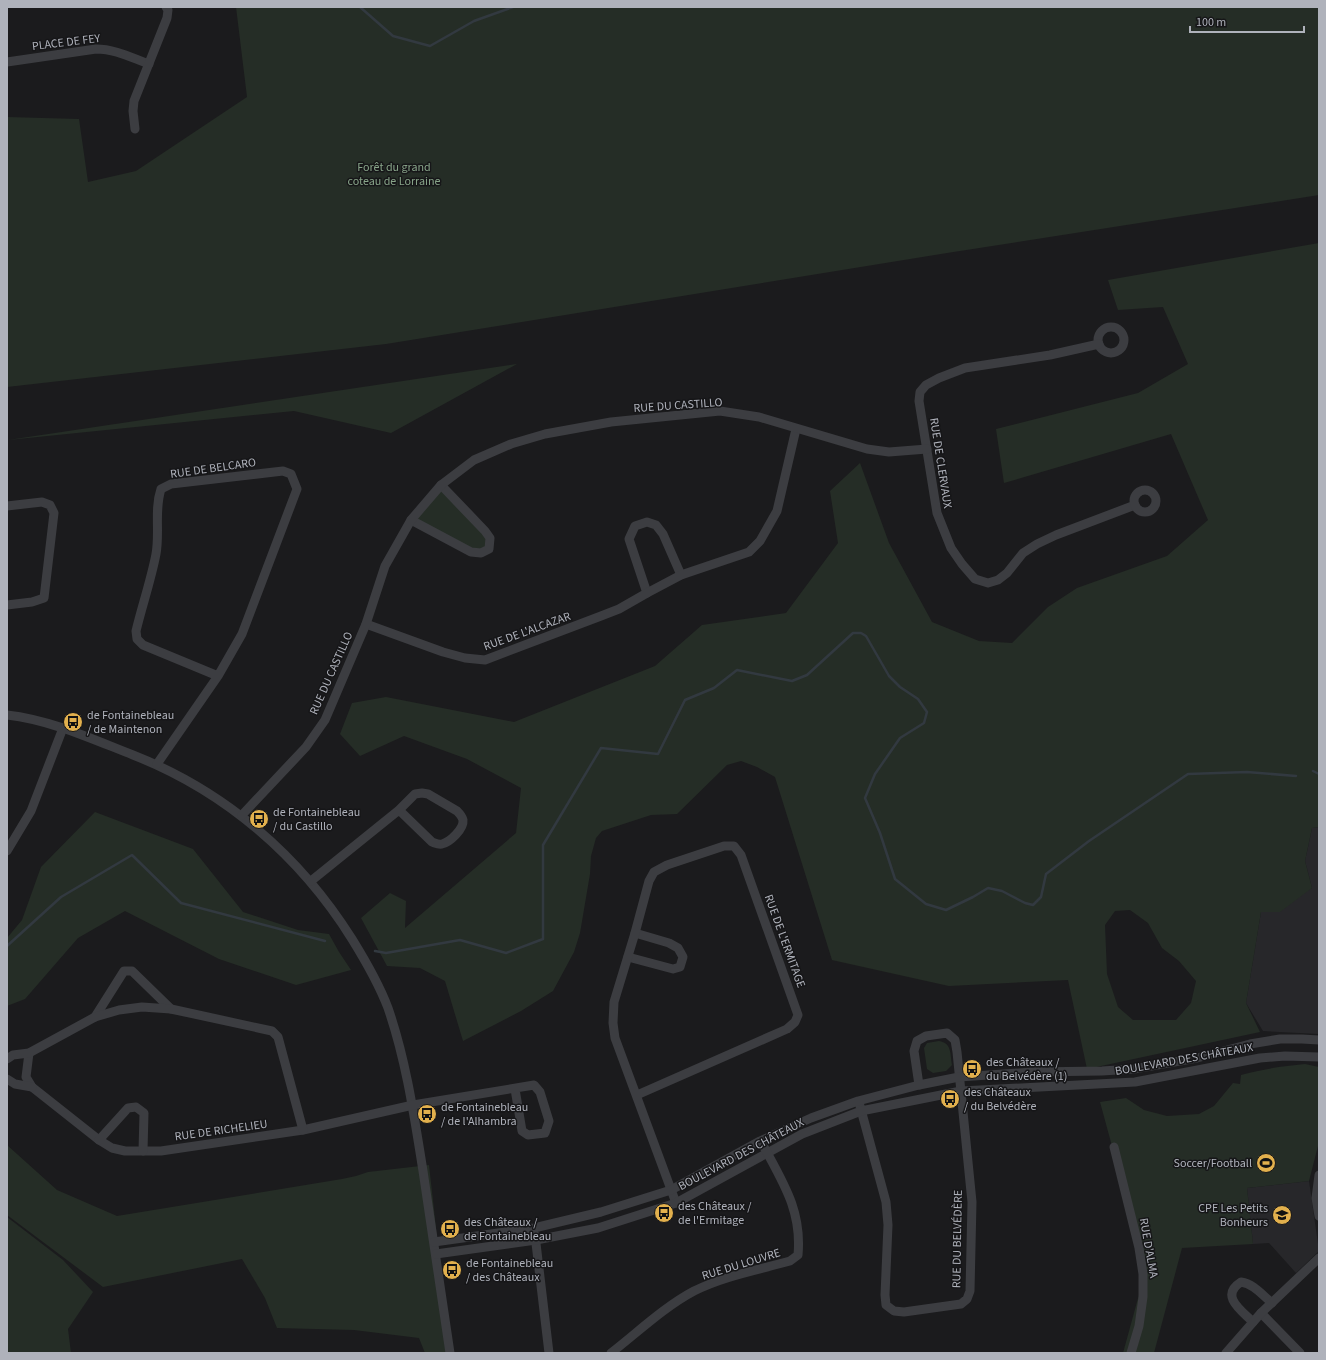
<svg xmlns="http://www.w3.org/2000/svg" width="1326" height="1360" viewBox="0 0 1326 1360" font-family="'Source Sans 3',sans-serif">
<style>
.built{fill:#27272a}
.green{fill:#252d26;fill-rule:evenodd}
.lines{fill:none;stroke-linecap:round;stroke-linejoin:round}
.stream{stroke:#323940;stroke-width:2.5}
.minor{stroke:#3c3d41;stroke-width:9}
.labels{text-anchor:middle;stroke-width:3;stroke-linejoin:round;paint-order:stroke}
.street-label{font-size:12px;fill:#afb2bb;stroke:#161618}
.park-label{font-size:12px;fill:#88a489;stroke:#161618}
.poi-label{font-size:12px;fill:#afb2bb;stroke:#161618;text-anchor:start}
</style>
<rect width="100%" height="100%" fill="#1b1b1d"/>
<g class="built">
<polygon points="1319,827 1319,1034 1263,1031 1246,1003 1261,912 1312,888 1305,861 1312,828"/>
<polygon points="1309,1181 1319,1251 1296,1273 1269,1243 1253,1244 1247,1188"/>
</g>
<g class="green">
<polygon points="236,7 1319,7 1319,195 947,253 386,344 7,387 7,117 79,119 88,182 136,171 247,97"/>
<path d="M1319 243V827L1312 828 1305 861 1312 888 1280 912H1261L1246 1003 1260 1032 1087 1069 1068 980 949 986 832 960 775 777 757 767 741 761 727 765 677 814 651 815 602 831 596 838 591 856 590 874 580 933 574 952 553 991 521 1011 463 1041 445 981 420 968 387 966 361 918 390 893 406 901 405 928 516 833 521 788 467 759 404 736 360 756 340 734 352 703 386 697 514 722 655 666 702 625 786 613 838 543 830 491 860 463 889 543 932 622 979 641 1012 643 1048 607 1077 588 1167 556 1208 520 1171 434 1004 483 996 429 1138 393 1188 364 1163 307 1118 310 1108 280ZM1130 910 1148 923 1162 948 1179 961 1196 981 1191 1003 1176 1020H1133L1118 1007 1107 974 1105 925 1115 911Z"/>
<polygon points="517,364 391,433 294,411 8,440"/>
<polygon points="441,485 490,538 481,553 411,520"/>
<polygon points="95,812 193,849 243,912 298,930 329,934 339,952 351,970 296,985 219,959 125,911 78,938 25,999 7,1006 7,938 22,920 41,867"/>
<path d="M939 1041C952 1043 950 1054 952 1065L946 1071 933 1073 927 1069 924 1048 927 1043Z"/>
<path d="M1305 1064 1319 1067V1142L1309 1181 1247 1188 1253 1244 1182 1248 1154 1353H1123L1143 1280 1140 1249 1100 1102 1126 1098 1144 1110 1167 1116 1199 1114 1214 1106 1233 1083 1240 1084 1241 1075C1263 1069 1283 1066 1305 1064Z"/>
<polygon points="7,1145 57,1190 117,1216 342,1179 356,1176 368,1172 429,1165 450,1353 425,1353 419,1338 354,1330 277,1328 265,1298 242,1259 103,1287 7,1215"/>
<polygon points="7,1217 63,1260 93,1292 68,1329 71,1353 7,1353"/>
</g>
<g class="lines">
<g class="stream">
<polyline points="360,7 393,36 430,46 474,21 513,7"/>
<polyline points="1313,771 1319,774"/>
<polyline points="7,946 61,897 132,855 181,903 325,941"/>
<polyline points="375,951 386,953 460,940 506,953 543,939 543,845 601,748 658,754 685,700 714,688 737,670 792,681 807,675 853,633 861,633 866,636 889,676 900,687 918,699 927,712 924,723 900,738 875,774 865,798 880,833 895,879 926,904 946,910 973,897 988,888 1002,891 1025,903 1033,905 1041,897 1046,874 1089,841 1188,774 1247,772 1296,776"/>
</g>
<g class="minor">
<path d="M7 62 96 49C115 49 132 58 149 64"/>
<polyline points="135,129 133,111 134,101 167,18 168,10 166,7"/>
<circle cx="1111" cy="340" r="13"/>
<polyline points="1099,344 1050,355 965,368 939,378 926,385 920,392 919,401 937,513 951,548 962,564 975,579 988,583 998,580 1007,573 1023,553 1037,544 1056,535 1135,505"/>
<circle cx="1145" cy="501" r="11"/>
<polyline points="7,506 42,502 50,505 54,513 44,598 32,602 7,605"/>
<polyline points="411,520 471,552 481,553 489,549 490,538 485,531 441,485"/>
<polyline points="647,593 629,539 635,526 647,522 656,525 663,534 681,575"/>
<polyline points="366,624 443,652 465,658 485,660 601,616 619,609 647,593 681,575 749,552 760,541 777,511 796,429"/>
<path d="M7 715C51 720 92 739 133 755 225 791 300 856 352 939 365 960 379 984 388 1008 406 1060 414 1115 423 1171 432 1231 441 1292 450 1353"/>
<path d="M157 764 218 676 242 634 297 489 291 474 283 471 171 484 161 489C154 510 160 532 156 554 151 580 142 606 136 631L137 639 143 645 218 676"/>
<polyline points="242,815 306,747 325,720 366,624 385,566 411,520 441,485 474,460 511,444 545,434 611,422 720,411 759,417 867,449 889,452 927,449"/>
<polyline points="7,851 31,811 63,728"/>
<path d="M311 881 399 810 415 794 422 793 428 794 457 811C460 814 462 816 463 820 464 829 450 842 442 844 439 845 435 843 432 842L399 810"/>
<polyline points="628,957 673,969 680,967 683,957 678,948 669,943 635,933"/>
<polyline points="95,1017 124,971 132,971 171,1009"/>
<polyline points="29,1053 26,1077 32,1087 99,1140 112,1148 125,1151 161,1151 303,1130 413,1105 534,1085 540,1092 549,1121 545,1133 528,1135 522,1131 515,1089"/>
<polyline points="7,1059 13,1055 29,1053 95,1017 119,1010 142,1007 171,1009 272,1031 278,1037 303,1130"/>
<polyline points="7,1079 15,1084 32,1087"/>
<polyline points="637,1095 787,1029 795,1022 798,1015 741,855 734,846 724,846 667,865 654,872 649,881 635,933 614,1002 613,1023 615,1038 676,1203"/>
<polyline points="860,1106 886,1202 888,1225 885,1295 886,1305 894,1311 904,1312 961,1304 967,1299 970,1291 972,1202 957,1052 955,1040 947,1033 926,1036 917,1041 914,1051 919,1085"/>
<polyline points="99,1140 128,1108 136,1107 144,1113 143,1151"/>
<polyline points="1114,1147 1139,1248 1143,1274 1143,1297 1139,1326 1131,1353"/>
<polyline points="1319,1175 1316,1198 1319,1216"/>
<polyline points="535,1235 549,1353"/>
<polyline points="434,1242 534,1228 601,1212 671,1190 760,1141 811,1118 858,1101 919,1085 959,1077 1033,1072 1102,1071 1134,1069 1197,1058 1250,1044 1280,1039 1302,1039 1319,1040"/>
<polyline points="436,1254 536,1240 598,1228 676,1203 802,1134 861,1111 961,1091 1135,1082 1260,1058 1285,1056 1319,1057"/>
<polyline points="1261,1313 1300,1353"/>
<path d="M1253 1322C1242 1311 1219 1296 1241 1282 1254 1284 1262 1295 1272 1303"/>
<path d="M611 1353C638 1332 664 1307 694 1291 724 1276 758 1270 790 1261L798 1255C802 1212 784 1184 764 1147"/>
<polyline points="1226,1353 1261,1313 1319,1258"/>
</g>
</g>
<defs>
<symbol id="bus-disc" viewBox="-11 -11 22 22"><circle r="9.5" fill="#e2b04d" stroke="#161618"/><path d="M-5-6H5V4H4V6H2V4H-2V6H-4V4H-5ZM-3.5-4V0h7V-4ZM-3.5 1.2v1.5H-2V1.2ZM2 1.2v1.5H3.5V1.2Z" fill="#111"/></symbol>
<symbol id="stadium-disc" viewBox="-11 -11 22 22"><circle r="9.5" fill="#e2b04d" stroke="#161618"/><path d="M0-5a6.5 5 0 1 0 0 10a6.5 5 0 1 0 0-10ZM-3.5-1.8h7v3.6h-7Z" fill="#111"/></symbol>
<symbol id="school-disc" viewBox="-11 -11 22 22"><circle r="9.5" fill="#e2b04d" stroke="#161618"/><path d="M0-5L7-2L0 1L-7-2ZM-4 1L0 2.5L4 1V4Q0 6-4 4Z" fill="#111"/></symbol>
</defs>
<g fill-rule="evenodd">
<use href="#bus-disc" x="62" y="711" width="22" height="22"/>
<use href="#bus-disc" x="248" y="808" width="22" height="22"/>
<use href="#bus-disc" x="961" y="1058" width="22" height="22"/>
<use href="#bus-disc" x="939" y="1088" width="22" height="22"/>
<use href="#bus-disc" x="416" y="1103" width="22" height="22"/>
<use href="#stadium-disc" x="1255" y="1152" width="22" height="22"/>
<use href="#bus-disc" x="653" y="1202" width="22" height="22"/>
<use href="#school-disc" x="1271" y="1204" width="22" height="22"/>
<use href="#bus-disc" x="439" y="1218" width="22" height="22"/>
<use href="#bus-disc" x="441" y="1259" width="22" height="22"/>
</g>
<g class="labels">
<g class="street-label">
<text transform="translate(66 42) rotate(-7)" y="4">PLACE DE FEY</text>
<text transform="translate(678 405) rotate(-4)" y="4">RUE DU CASTILLO</text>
<text transform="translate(941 463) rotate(81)" y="4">RUE DE CLERVAUX</text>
<text transform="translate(213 468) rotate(-8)" y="4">RUE DE BELCARO</text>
<text transform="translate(527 631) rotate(-20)" y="4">RUE DE L'ALCAZAR</text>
<text transform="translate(331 673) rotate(-66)" y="4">RUE DU CASTILLO</text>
<text transform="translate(785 941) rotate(70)" y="4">RUE DE L'ERMITAGE</text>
<text transform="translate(1184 1059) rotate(-10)" y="4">BOULEVARD DES CHÂTEAUX</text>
<text transform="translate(221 1130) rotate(-8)" y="4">RUE DE RICHELIEU</text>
<text transform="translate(741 1154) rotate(-28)" y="4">BOULEVARD DES CHÂTEAUX</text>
<text transform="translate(957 1239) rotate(-89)" y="4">RUE DU BELVÉDÈRE</text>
<text transform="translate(1149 1248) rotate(80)" y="4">RUE D'ALMA</text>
<text transform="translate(741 1264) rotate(-17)" y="4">RUE DU LOUVRE</text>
</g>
<g class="park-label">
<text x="394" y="171">Forêt du grand<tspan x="394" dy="14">coteau de Lorraine</tspan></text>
</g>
<g class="poi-label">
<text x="87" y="719">de Fontainebleau<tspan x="87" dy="14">/ de Maintenon</tspan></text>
<text x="273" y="816">de Fontainebleau<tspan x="273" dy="14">/ du Castillo</tspan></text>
<text x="986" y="1066">des Châteaux /<tspan x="986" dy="14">du Belvédère (1)</tspan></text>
<text x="964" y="1096">des Châteaux<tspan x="964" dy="14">/ du Belvédère</tspan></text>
<text x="441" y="1111">de Fontainebleau<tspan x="441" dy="14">/ de l'Alhambra</tspan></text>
<text x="1252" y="1167" text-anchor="end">Soccer/Football</text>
<text x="678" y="1210">des Châteaux /<tspan x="678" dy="14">de l'Ermitage</tspan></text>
<text x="1268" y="1212" text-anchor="end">CPE Les Petits<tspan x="1268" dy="14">Bonheurs</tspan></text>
<text x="464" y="1226">des Châteaux /<tspan x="464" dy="14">de Fontainebleau</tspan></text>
<text x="466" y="1267">de Fontainebleau<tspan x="466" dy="14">/ des Châteaux</tspan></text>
</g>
</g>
<rect width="1326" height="1360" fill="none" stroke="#afb2bb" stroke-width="16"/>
<path d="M1190 26v6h114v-6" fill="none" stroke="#afb2bb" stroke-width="2"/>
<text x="1196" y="26" font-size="12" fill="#afb2bb" stroke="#161618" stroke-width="3" paint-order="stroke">100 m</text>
</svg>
